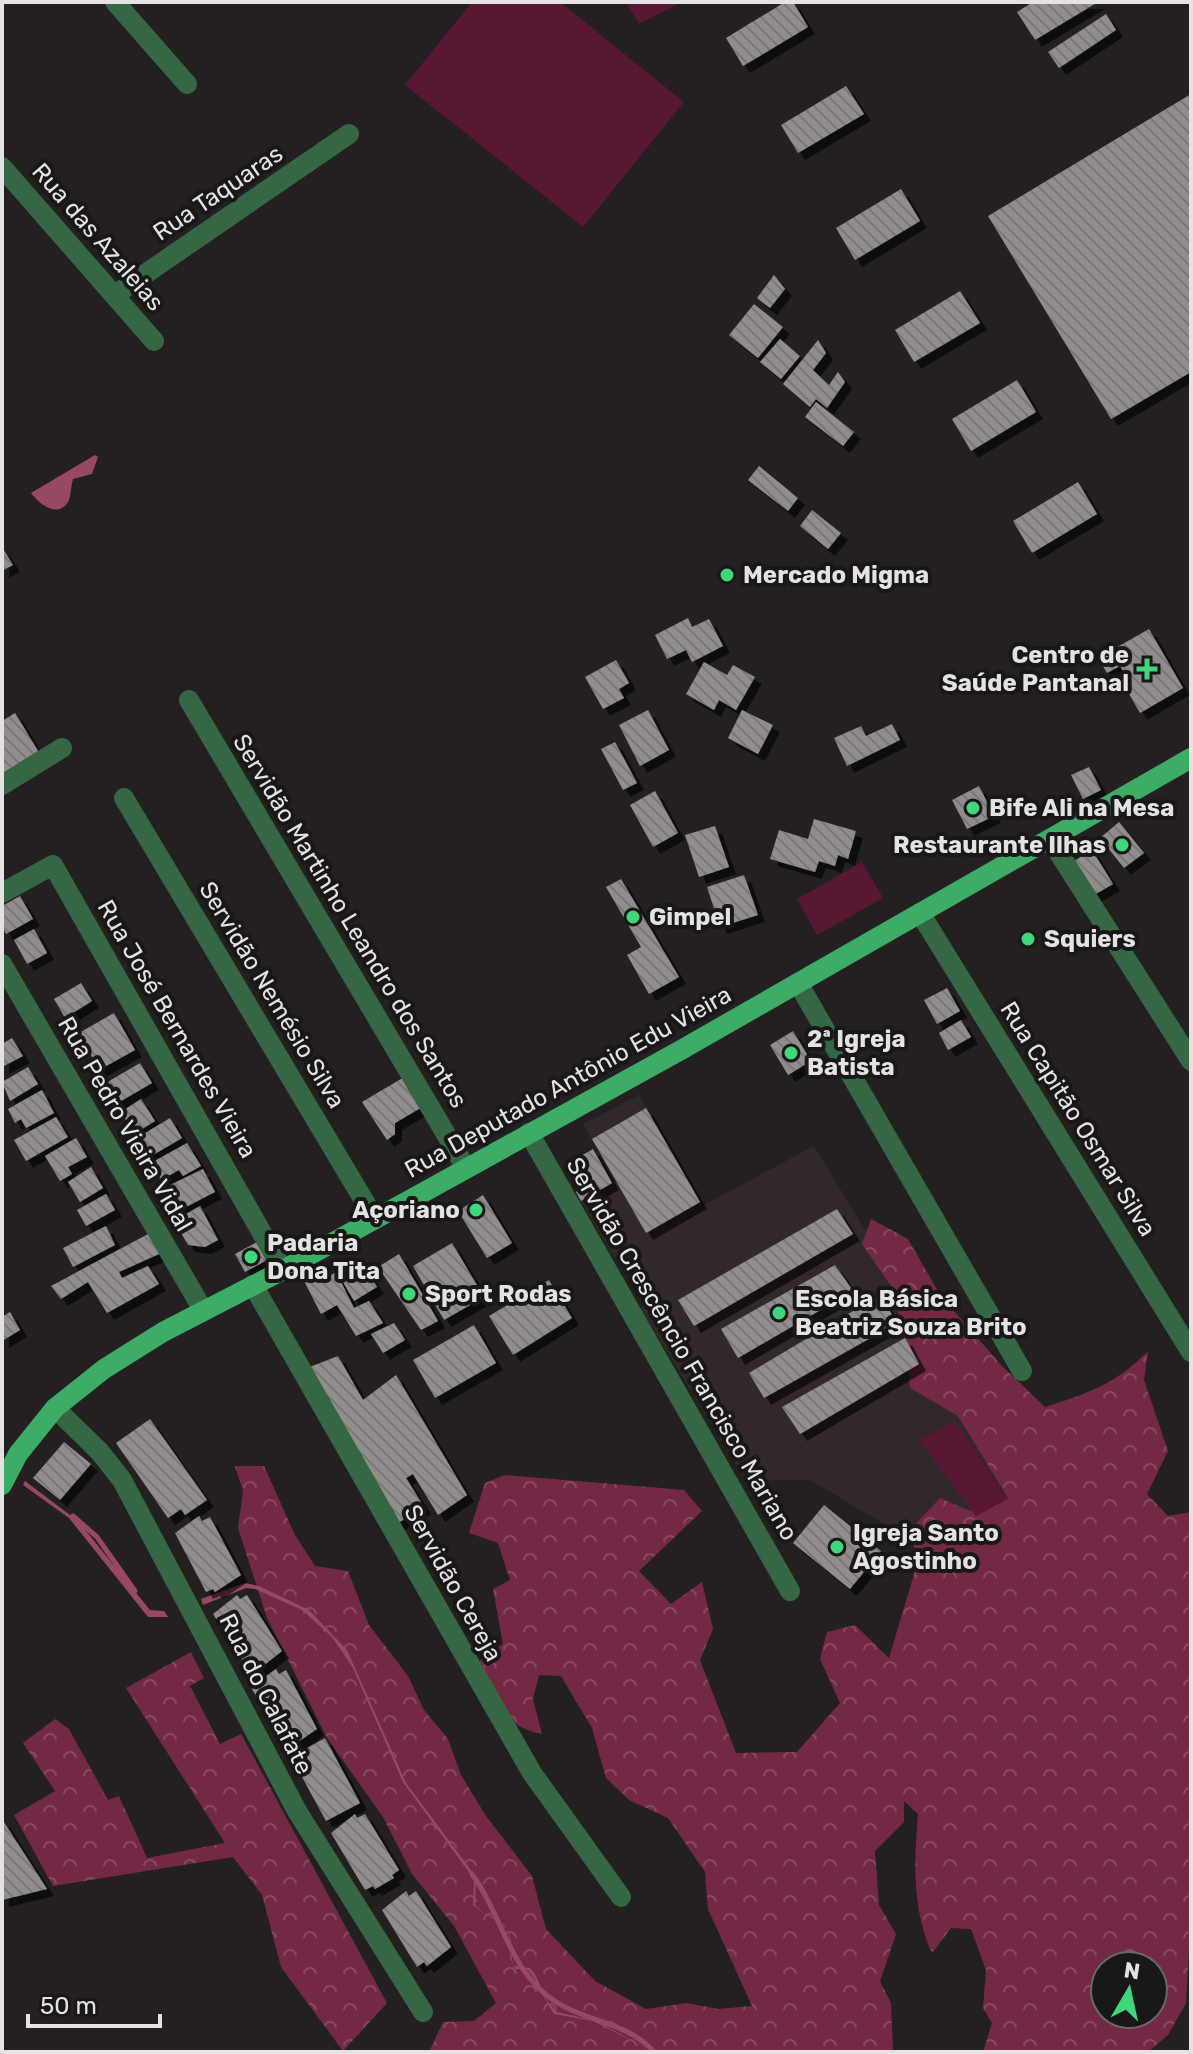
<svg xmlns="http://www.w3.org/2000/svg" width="1193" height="2054" viewBox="0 0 1193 2054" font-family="Rubik,sans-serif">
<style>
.built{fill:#31282b}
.forest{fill:url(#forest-crowns);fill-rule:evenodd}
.garden{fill:#581733}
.water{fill:#964865}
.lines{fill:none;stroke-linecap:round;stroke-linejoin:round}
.stream{stroke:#964865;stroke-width:5}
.building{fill:url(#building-back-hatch);filter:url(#shadow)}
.minor{stroke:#366745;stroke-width:20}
.primary{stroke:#3dac67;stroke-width:20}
.poi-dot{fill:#40d77c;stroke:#1a1718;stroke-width:3}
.labels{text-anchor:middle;stroke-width:8;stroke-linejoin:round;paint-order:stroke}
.street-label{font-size:24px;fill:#e4e2e2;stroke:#1a1718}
.poi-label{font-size:24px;font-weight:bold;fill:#e4e2e2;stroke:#1a1718;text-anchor:start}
</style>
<defs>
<pattern id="forest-crowns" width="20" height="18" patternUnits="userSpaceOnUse" patternTransform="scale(2)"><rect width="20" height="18" fill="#732946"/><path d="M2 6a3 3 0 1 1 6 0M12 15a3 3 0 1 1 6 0" fill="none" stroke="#874860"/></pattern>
<pattern id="building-back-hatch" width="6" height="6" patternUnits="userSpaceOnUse" patternTransform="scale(2)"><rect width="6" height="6" fill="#918d8e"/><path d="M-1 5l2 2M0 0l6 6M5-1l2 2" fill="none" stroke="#7a7778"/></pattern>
<filter id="shadow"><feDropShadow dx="7" dy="7" stdDeviation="0" flood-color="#0009"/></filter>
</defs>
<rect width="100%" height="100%" fill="#242021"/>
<polygon class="built" points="639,1095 702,1206 814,1146 1031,1502 981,1530 904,1536 810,1480 746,1480 640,1308 651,1301 626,1253 615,1259 581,1201 616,1181 583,1124"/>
<g class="forest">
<path d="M871 1219 908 1239 940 1295 1002 1366 1045 1407C1089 1393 1116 1384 1148 1351L1144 1380 1168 1451 1147 1494 1168 1516 1191 1512V1916L1186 2003 1168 2035 1148 2052H983L992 2023 983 2008 986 1970 971 1929 951 1928 932 1953C912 1910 914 1861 918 1814L904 1801V1822L875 1851 879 1905 896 1934 880 1981 891 2003 893 2052H429L443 2022 474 2021 496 2003 454 1926 412 1874 383 1817 327 1738 267 1618 238 1528 243 1491 235 1466H264L295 1535 315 1566 348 1571 369 1625 408 1676 424 1710 448 1739 461 1775 486 1816 532 1876 546 1929 595 1981 646 2009 687 2003 718 2009 752 2006 708 1909 705 1872 668 1818 629 1800 606 1778 592 1728 561 1676 539 1675 533 1699 542 1734C499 1725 495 1698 478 1662L503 1644 493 1589 510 1580 498 1543 469 1533 485 1483 505 1475 684 1490 702 1511 639 1571 671 1604 702 1582 713 1629 700 1660 736 1753 797 1752 840 1703 820 1659 827 1632 855 1625 889 1658 918 1561 909 1531 940 1498 970 1511 1008 1498 958 1416 910 1388 905 1338 891 1286 862 1244ZM1105 1966H1153V2014H1105Z"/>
<polygon points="191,1652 204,1678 190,1686 220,1744 241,1734 387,2003 343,2051 281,1967 262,1895 233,1857 53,1886 14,1815 55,1791 23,1743 55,1719 69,1729 108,1800 119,1796 147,1858 225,1843 126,1688"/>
</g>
<g class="garden">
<polygon points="472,2 560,2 684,102 583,227 405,85"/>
<polygon points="626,2 682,2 639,24"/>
<polygon points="862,862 883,898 817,935 797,899"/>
<polygon points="955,1421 1008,1499 976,1516 919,1440"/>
</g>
<g class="water">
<path d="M95 455 98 457 92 474 73 479C71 486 71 494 69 500 59 520 39 504 31 493Z"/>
<polygon points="25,1481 78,1521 150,1610 164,1611 168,1617 148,1617 69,1518 23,1485"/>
<path d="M245 1583 259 1586 309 1610 347 1650 406 1783 476 1877 475 1905C496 1927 516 1918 510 1958L514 1966 530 1968 535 1974 547 2001 557 2012 596 2021 648 2049 593 2021 554 2014C544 2000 539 1982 527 1969H515C508 1955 514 1939 505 1926 497 1917 482 1914 473 1905L474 1879 403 1782 353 1668 332 1637 302 1610 255 1589 246 1588 203 1605 201 1599Z"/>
</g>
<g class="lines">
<g class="stream">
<polyline points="73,1516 97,1537 135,1591"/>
<path d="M472 1874C503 1916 509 1972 556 2002 587 2022 628 2022 654 2052"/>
</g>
</g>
<g class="building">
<polygon points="785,2 793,2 808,27 743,66 726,38"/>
<polygon points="1033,2 1098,2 1035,40 1017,12"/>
<polygon points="1106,14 1116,30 1059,68 1048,52"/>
<polygon points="846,86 864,114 798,153 781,125"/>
<polygon points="1191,94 1191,372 1111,419 988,216"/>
<polygon points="901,189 920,221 855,260 836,228"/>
<polygon points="774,275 785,289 770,308 757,298"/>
<polygon points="960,291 980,323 914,362 895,330"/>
<polygon points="754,304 783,327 758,358 729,335"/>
<polygon points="780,339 800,356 781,379 760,362"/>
<polygon points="818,340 826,353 813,370 829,385 838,372 845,382 827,408 816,399 810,407 783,384"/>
<polygon points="1017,380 1036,412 971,451 952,419"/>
<polygon points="816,402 854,432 843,446 805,417"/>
<polygon points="759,466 798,498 788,511 748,480"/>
<polygon points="1078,482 1097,514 1032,553 1013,521"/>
<polygon points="812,510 841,533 828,549 800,526"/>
<polygon points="2,547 13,565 2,571"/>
<polygon points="688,618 692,627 709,619 723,646 692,662 686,650 667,659 655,635"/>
<polygon points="1149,629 1183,688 1140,713 1125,687 1131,684 1120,666 1107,673 1098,658"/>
<polygon points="616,660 629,683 619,689 624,698 603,709 585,677"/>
<polygon points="704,662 727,675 733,665 755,677 736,710 719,700 714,710 686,694"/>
<polygon points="648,710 669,750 640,766 619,725"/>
<polygon points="742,710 773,725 758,754 728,738"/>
<polygon points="15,713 38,751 2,774 2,721"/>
<polygon points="892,724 900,740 847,766 834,738 861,726 866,736"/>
<polygon points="615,742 637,783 623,790 601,749"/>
<polygon points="1089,767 1101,790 1083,799 1071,775"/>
<polygon points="979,786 994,816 967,829 952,800"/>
<polygon points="655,791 678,833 653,847 630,805"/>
<polygon points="814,819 856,831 848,859 838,855 835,866 819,861 815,872 770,859 779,830 808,839"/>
<polygon points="1119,822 1144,853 1124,868 1100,838"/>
<polygon points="715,826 729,867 699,877 685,835"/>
<polygon points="1092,850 1113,884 1094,895 1074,861"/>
<polygon points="744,875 758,915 720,927 707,887"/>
<polygon points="621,879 679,977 649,994 627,955 641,947 606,887"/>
<polygon points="20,896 33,919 6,934 2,926 2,906"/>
<polygon points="34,929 47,953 27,964 14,940"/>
<polygon points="81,983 92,1001 65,1018 54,999"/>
<polygon points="947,988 960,1011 937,1024 924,1000"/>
<polygon points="114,1013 135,1050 99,1070 79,1033"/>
<polygon points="961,1020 971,1037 948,1050 939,1033"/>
<polygon points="793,1031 811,1061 788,1075 770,1045"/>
<polygon points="12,1038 23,1056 2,1067 2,1044"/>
<polygon points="140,1063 152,1083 116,1104 104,1084"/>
<polygon points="28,1067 38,1084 10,1101 2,1082"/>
<polygon points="406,1076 424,1106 395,1123 395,1134 387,1140 362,1102"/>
<polygon points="42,1090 54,1113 26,1128 21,1119 15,1123 8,1109"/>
<polygon points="141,1099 155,1121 134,1134 121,1112"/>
<polygon points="646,1108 700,1202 646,1233 592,1139"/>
<polygon points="56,1117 68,1137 26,1161 14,1140"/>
<polygon points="170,1118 182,1138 148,1158 137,1138"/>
<polygon points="76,1138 87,1157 68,1167 72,1174 60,1181 45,1156"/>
<polygon points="187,1143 201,1166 183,1176 179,1170 161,1180 151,1163"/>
<polygon points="593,1149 612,1183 581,1201 576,1192 586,1186 572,1161"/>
<polygon points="91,1167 103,1188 80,1202 68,1182"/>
<polygon points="203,1169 215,1192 178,1211 166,1187"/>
<polygon points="106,1194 115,1210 86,1226 77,1210"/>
<polygon points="483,1195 512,1243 487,1258 458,1211"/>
<polygon points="200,1206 218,1240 205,1247 188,1245 174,1221"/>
<polygon points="837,1209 853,1234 694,1326 678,1300"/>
<polygon points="106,1226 115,1245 73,1267 63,1248"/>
<polygon points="148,1234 159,1254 119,1272 122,1278 148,1266 159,1284 107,1313 88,1282 61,1299 51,1286"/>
<polygon points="257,1242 267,1260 245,1272 235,1254"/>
<polygon points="452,1243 484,1297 444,1320 413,1266"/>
<polygon points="399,1254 438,1321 421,1330 378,1267"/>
<polygon points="361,1261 377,1287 354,1301 339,1275"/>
<polygon points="835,1265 853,1291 738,1358 721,1329"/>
<polygon points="336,1272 354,1308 369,1301 383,1323 356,1336 337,1305 321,1314 304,1281 319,1274 323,1280"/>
<polygon points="549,1280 572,1318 513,1355 489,1316"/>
<polygon points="880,1295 897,1323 764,1398 749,1373"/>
<polygon points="10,1312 20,1330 2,1341 2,1317"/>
<polygon points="394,1323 405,1340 383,1353 371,1334"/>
<polygon points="474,1325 496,1363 435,1398 413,1360"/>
<polygon points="905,1338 919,1364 800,1434 782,1407"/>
<polygon points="338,1356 363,1400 396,1375 467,1495 438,1515 413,1474 406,1478 424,1507 398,1523 307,1368"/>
<polygon points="150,1419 207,1500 185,1515 181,1509 168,1518 116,1443"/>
<polygon points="64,1442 91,1464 60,1500 33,1478"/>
<polygon points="824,1505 881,1551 850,1589 793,1543"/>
<polygon points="199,1516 202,1521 210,1517 241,1575 215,1592 213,1589 206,1592 175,1533"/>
<polygon points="237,1595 240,1599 247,1595 282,1651 258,1670 256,1666 249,1671 213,1614"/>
<polygon points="276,1669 279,1674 286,1670 317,1729 292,1746 290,1742 283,1746 251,1687"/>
<polygon points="325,1738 360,1803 326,1821 291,1757"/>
<polygon points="355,1814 357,1818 365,1814 399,1870 392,1875 394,1878 375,1889 373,1886 365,1890 331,1833"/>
<polygon points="2,1819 47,1889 2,1900"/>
<polygon points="406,1891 409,1896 416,1891 451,1947 427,1966 424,1962 417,1967 382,1910"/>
</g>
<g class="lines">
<g class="minor">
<polyline points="115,2 187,84"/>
<polyline points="2,167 154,341"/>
<polyline points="116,294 349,134"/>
<polyline points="189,700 466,1168"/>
<polyline points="2,785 62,748"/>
<polyline points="124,798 375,1219"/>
<polyline points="1050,839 1191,1061"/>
<polyline points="2,893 53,865 283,1270"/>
<polyline points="920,913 1191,1352"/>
<polyline points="2,964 203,1310"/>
<polyline points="798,983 1022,1371"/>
<polyline points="529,1133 790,1591"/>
<polyline points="253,1285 532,1773 621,1897"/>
<polyline points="55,1408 100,1452 122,1480 297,1811 423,2012"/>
</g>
<polyline class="primary" points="2,1485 18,1454 55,1408 104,1369 163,1332 283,1270 681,1050 1191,758"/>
</g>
<g class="poi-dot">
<circle cx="727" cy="575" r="8"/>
<path d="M1143 657h8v8h8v8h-8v8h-8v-8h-8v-8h8z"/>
<circle cx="973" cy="808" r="8"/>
<circle cx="1122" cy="845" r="8"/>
<circle cx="633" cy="917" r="8"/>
<circle cx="1028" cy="939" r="8"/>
<circle cx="791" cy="1053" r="8"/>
<circle cx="476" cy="1210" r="8"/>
<circle cx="251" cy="1257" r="8"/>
<circle cx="409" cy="1294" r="8"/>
<circle cx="779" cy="1313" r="8"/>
<circle cx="837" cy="1547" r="8"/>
</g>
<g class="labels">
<g class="street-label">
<text transform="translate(218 193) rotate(-34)" y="8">Rua Taquaras</text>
<text transform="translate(98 237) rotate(49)" y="8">Rua das Azaleias</text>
<text transform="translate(350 921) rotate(59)" y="8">Servidão Martinho Leandro dos Santos</text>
<text transform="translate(272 995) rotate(59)" y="8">Servidão Nemésio Silva</text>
<text transform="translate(177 1029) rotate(60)" y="8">Rua José Bernardes Vieira</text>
<text transform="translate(568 1082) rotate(-29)" y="8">Rua Deputado Antônio Edu Vieira</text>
<text transform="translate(1078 1119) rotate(58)" y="8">Rua Capitão Osmar Silva</text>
<text transform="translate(125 1124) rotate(60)" y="8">Rua Pedro Vieira Vidal</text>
<text transform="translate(682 1349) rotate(60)" y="8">Servidão Crescêncio Francisco Mariano</text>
<text transform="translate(453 1583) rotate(61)" y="8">Servidão Cereja</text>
<text transform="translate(266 1694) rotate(63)" y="8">Rua do Calafate</text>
</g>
<g class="poi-label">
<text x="743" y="583">Mercado Migma</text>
<text x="1129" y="663" text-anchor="end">Centro de<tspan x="1129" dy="28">Saúde Pantanal</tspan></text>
<text x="989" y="816">Bife Ali na Mesa</text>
<text x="1106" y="853" text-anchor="end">Restaurante Ilhas</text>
<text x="649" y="925">Gimpel</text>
<text x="1044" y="947">Squiers</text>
<text x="807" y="1047">2ª Igreja<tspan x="807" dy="28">Batista</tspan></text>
<text x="460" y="1218" text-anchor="end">Açoriano</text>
<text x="267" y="1251">Padaria<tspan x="267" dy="28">Dona Tita</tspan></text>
<text x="425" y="1302">Sport Rodas</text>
<text x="795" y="1307">Escola Básica<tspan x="795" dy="28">Beatriz Souza Brito</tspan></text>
<text x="853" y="1541">Igreja Santo<tspan x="853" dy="28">Agostinho</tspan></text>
</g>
</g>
<rect width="1193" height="2054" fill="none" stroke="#e4e2e2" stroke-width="8"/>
<g transform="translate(1129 1990) rotate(9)"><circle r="38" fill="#1a1718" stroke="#6b6869" stroke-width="2"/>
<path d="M0-6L14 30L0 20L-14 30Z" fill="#40d77c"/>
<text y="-12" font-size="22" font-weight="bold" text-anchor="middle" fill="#e4e2e2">N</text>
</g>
<path d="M28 2014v12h132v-12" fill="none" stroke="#e4e2e2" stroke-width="4"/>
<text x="40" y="2014" font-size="24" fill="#e4e2e2" stroke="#1a1718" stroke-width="6" paint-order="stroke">50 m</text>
</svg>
